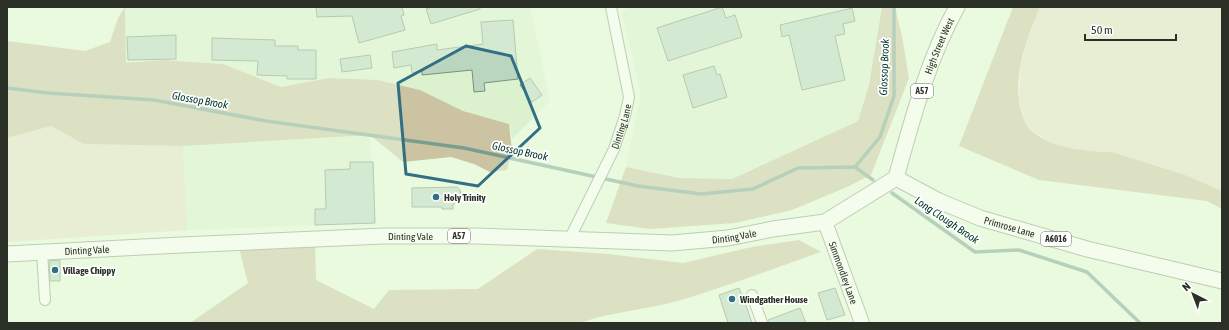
<svg xmlns="http://www.w3.org/2000/svg" width="1229" height="330" viewBox="0 0 1229 330" font-family="'Asap Condensed',sans-serif">
<style>
.built{fill:#dcf2ce}
.green{fill:#e5dfc6}
.forest{fill:#cbc3a1}
.lines{fill:none;stroke-linecap:round;stroke-linejoin:round}
.stream{stroke:#789e90;stroke-width:3.5}
.building{fill:#bbd6c0;stroke:#77917d}
.street-casing{stroke:#8a997f;stroke-width:12}
.secondary-casing{stroke:#8a997f;stroke-width:16}
.primary-casing{stroke:#8a997f;stroke-width:17}
.street{stroke:#fff;stroke-width:10}
.secondary{stroke:#fff;stroke-width:14}
.primary{stroke:#fff;stroke-width:15}
.marked{fill:none;stroke:#326f85;stroke-width:3;stroke-linejoin:round}
.poi-dot{fill:#326f85;stroke:#fff;stroke-width:1.5}
.labels{text-anchor:middle;stroke-width:3.5;stroke-linejoin:round;paint-order:stroke}
.shield{fill:#fff;stroke:#6a6e66;stroke-width:1}
.shield-label{font-size:9px;font-weight:bold;fill:#2a3025}
.street-label{font-size:10px;fill:#2a3025;stroke:#fff}
.poi-label{font-size:10px;font-weight:bold;fill:#2a3025;stroke:#fff;text-anchor:start}
.water-label{font-size:11px;font-style:italic;fill:#003729;stroke:#fff}
</style>
<rect width="100%" height="100%" fill="#e9fade"/>
<g class="built">
<polygon points="125,7 530,7 550,101 512,139 509,124 463,111 420,90 378,80 329,78 281,87 223,64 162,60 126,63"/>
<polygon points="632,7 882,7 869,85 858,121 732,179 679,178 626,167 641,94 621,11"/>
<polygon points="370,135 375,223 187,230 183,146"/>
</g>
<g class="green">
<polygon points="1040,7 1222,7 1222,191 1185,175 1112,152 1097,153 1070,149 1047,140 1032,131 1024,121 1019,99 1020,70 1026,45"/>
<polygon points="51,126 84,144 183,146 187,230 7,242 7,138"/>
</g>
<g class="forest">
<polygon points="125,7 126,63 162,60 223,64 281,87 329,78 378,80 420,90 463,111 509,124 512,151 507,170 490,172 474,164 451,157 403,162 370,135 183,146 84,144 51,126 7,138 7,41 85,51 110,42 118,18"/>
<polygon points="882,7 895,7 902,36 909,78 871,175 847,187 792,210 735,223 650,229 606,223 626,167 679,178 732,179 858,121 869,85"/>
<path d="M1013 7H1040C1026 41 1009 83 1024 120 1034 146 1088 153 1112 152L1185 175 1222 191V209L1207 201 1039 180 959 146Z"/>
<path d="M799 240 821 252C772 269 724 288 674 302 643 310 610 312 580 323H190L248 283 239 248 315 245 316 280 374 309 389 290 478 289 537 249 608 254 683 263 752 247Z"/>
</g>
<g class="lines">
<g class="stream">
<polyline points="7,88 48,93 154,100 266,121 464,148 638,186 701,194 753,189 798,168 855,167 880,137 894,96 894,7"/>
<polyline points="855,167 873,180"/>
<polyline points="892,193 975,252 1019,250 1087,272 1140,323"/>
</g>
</g>
<g class="building">
<polygon points="316,7 402,7 404,15 401,16 405,30 359,43 352,16 317,17"/>
<polygon points="432,7 480,7 480,9 431,24 426,9"/>
<polygon points="722,7 726,18 735,15 742,37 668,61 657,28"/>
<polygon points="852,8 855,21 843,24 845,34 835,36 845,80 802,90 789,35 782,37 780,25"/>
<polygon points="513,20 518,79 484,83 485,91 474,92 472,70 422,75 422,71 412,73 411,65 394,68 392,52 437,44 437,50 483,44 481,22"/>
<polygon points="176,35 176,59 128,60 127,37"/>
<polygon points="212,38 275,40 275,46 298,46 298,50 316,50 316,79 287,79 287,76 257,75 258,61 212,60"/>
<polygon points="370,55 372,68 342,72 340,59"/>
<polygon points="714,66 717,75 720,74 727,97 693,108 683,75"/>
<polygon points="530,78 542,95 532,102 520,85"/>
<polygon points="350,162 373,162 375,223 315,225 315,209 326,209 325,170 350,169"/>
<polygon points="457,187 460,190 461,195 453,205 453,209 442,209 442,207 412,207 412,188"/>
<polygon points="60,260 60,281 50,281 49,261"/>
<polygon points="739,288 746,305 752,323 728,323 719,295"/>
<polygon points="835,288 845,315 827,320 818,293"/>
<polygon points="800,308 806,323 768,323 768,320"/>
</g>
<g class="lines">
<defs>
<g id="street">
<path id="s1" d="M570 238 614 149 625 116 629 97 611 7"/>
<polyline points="42,252 45,300"/>
<polyline points="752,295 762,323"/>
</g>
<g id="secondary">
<path id="s2" d="M825 222 862 323"/>
</g>
<g id="primary">
<path id="s3" d="M896 178 939 201 980 218 1087 249 1222 281"/>
<path id="s4" d="M896 178C912 120 928 59 957 7"/>
<path id="s5" d="M7 254 181 245 384 236H477L672 243 728 238 773 229 825 222 896 178"/>
</g>
</defs>
<use href="#street" class="street-casing"/>
<use href="#secondary" class="secondary-casing"/>
<use href="#primary" class="primary-casing"/>
<use href="#street" class="street"/>
<use href="#secondary" class="secondary"/>
<use href="#primary" class="primary"/>
</g>
<path d="M0 0H1229V330H0ZM466 46 511 56 540 128 478 186 406 174 398 83Z" fill="#e9fade" fill-opacity=".55" fill-rule="evenodd"/>
<path class="marked" d="M466 46 511 56 540 128 478 186 406 174 398 83Z"/>
<g class="poi-dot">
<circle cx="436" cy="197" r="4"/>
<circle cx="55" cy="270" r="4"/>
<circle cx="732" cy="299" r="4"/>
</g>
<g class="labels">
<g class="shield">
<rect x="911" y="84" width="22" height="14" rx="3"/>
<rect x="448" y="229" width="22" height="14" rx="3"/>
<rect x="1041" y="232" width="30" height="14" rx="3"/>
</g>
<g class="shield-label">
<text x="922" y="94">A57</text>
<text x="459" y="239">A57</text>
<text x="1056" y="242">A6016</text>
</g>
<g class="street-label">
<text dy="4" stroke="none"><textPath href="#s4" startOffset="139">High Street West</textPath></text>
<text dy="4" stroke="none"><textPath href="#s1" startOffset="123">Dinting Lane</textPath></text>
<text dy="4" stroke="none"><textPath href="#s3" startOffset="124">Primrose Lane</textPath></text>
<text dy="4" stroke="none"><textPath href="#s5" startOffset="728">Dinting Vale</textPath></text>
<text dy="4" stroke="none"><textPath href="#s5" startOffset="404">Dinting Vale</textPath></text>
<text dy="4" stroke="none"><textPath href="#s5" startOffset="80">Dinting Vale</textPath></text>
<text dy="4" stroke="none"><textPath href="#s2" startOffset="54">Simmondley Lane</textPath></text>
</g>
<g class="poi-label">
<text x="444" y="201">Holy Trinity</text>
<text x="63" y="274">Village Chippy</text>
<text x="740" y="303">Windgather House</text>
</g>
<g class="water-label">
<text transform="translate(884 67) rotate(-88)" y="4">Glossop Brook</text>
<text transform="translate(200 100) rotate(10)" y="4">Glossop Brook</text>
<text transform="translate(520 151) rotate(12)" y="4">Glossop Brook</text>
<text transform="translate(947 220) rotate(34)" y="4">Long Clough Brook</text>
</g>
</g>
<rect width="1229" height="330" fill="none" stroke="#2a3025" stroke-width="16"/>
<g transform="translate(1193 294) rotate(318)" stroke="#ffffff" stroke-width="3" paint-order="stroke">
<path d="M0-3L7 15L0 10L-7 15Z" fill="#2a3025"/>
<text y="-6" font-size="11" font-weight="bold" text-anchor="middle" fill="#2a3025">N</text>
</g>
<path d="M1085 34v6h91v-6" fill="none" stroke="#2a3025" stroke-width="2"/>
<text x="1091" y="34" font-size="12" fill="#2a3025" stroke="#ffffff" stroke-width="3" paint-order="stroke">50 m</text>
</svg>
